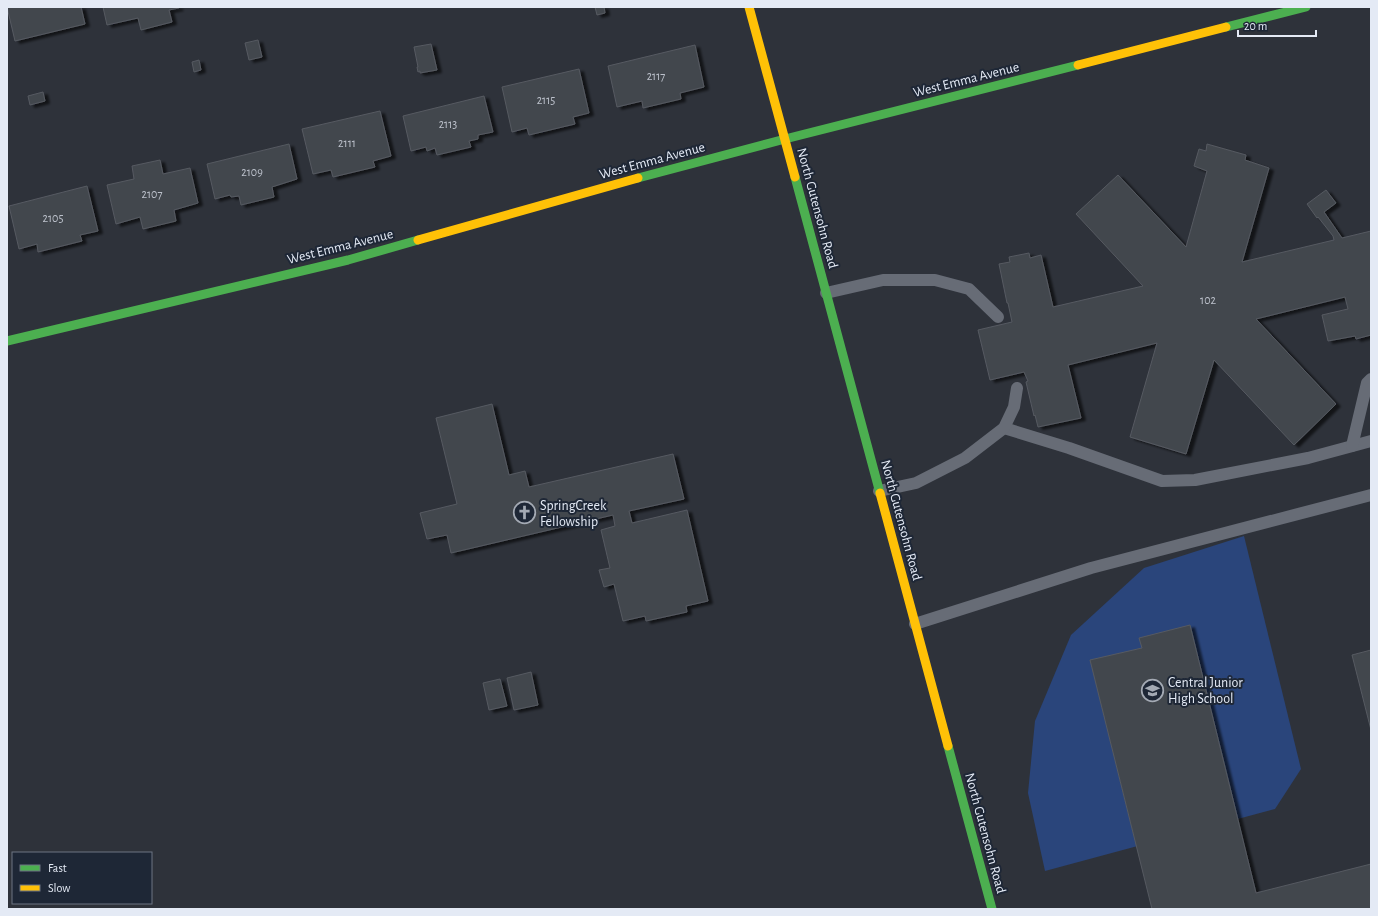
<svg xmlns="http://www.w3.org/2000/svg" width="1378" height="916" viewBox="0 0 1378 916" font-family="'Alegreya Sans',sans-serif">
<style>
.green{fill:#2a457b}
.building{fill:#42474e;stroke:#565a61;filter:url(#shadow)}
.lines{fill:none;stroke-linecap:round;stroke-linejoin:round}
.lane{stroke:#676c76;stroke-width:12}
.fast{stroke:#4caf50;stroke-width:9}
.slow{stroke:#ffc107;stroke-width:9}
.labels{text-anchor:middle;stroke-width:4;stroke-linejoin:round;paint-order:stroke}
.number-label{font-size:12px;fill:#bcc1cb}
.street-label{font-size:14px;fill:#e4eaf5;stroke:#1e2736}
.poi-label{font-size:14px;fill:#e4eaf5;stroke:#1e2736;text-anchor:start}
</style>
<defs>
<filter id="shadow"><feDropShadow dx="4.5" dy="2.5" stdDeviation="1" flood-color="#0009"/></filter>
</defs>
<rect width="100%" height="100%" fill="#2e323a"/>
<polygon class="green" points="1244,536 1301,769 1275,809 1045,871 1028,793 1035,721 1071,635 1144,568"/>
<g class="building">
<polygon points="7,7 81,7 85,24 15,41"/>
<polygon points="103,7 178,7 179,8 169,10 172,22 141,30 138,18 107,25"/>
<polygon points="595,7 604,7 605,13 597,15"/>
<polygon points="258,40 262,57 249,60 245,43"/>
<polygon points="431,44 437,70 420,73 420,71 418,72 417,67 418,67 414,47"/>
<polygon points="695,45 704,87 680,93 681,99 643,108 642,101 617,107 608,66"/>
<polygon points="199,60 201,70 194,72 192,62"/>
<polygon points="579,69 589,113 573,117 575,124 529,135 527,128 512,132 502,87"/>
<polygon points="43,92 45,101 30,105 28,96"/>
<polygon points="484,96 493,132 478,135 478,139 469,141 471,147 437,155 435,148 427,151 426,147 411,151 403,116"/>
<polygon points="380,111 391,156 373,161 375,167 333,177 331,170 313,174 302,129"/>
<polygon points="289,144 297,179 272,187 274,197 241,205 239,196 231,197 230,195 215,199 207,164"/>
<polygon points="1207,144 1246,155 1245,160 1269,168 1242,262 1334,240 1333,236 1318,217 1317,218 1307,204 1326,190 1336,203 1324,212 1342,238 1371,231 1371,335 1356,339 1355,336 1328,341 1322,315 1348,309 1345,297 1256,319 1336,404 1294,445 1214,360 1186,454 1130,437 1157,343 1068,365 1081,418 1038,427 1035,415 1034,416 1026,382 1028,381 1024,372 990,380 978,330 1012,322 1008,303 1007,303 999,264 1010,262 1009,257 1029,253 1030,258 1041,255 1053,307 1143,286 1076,214 1118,175 1186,247 1207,171 1194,166 1199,149 1206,151"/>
<polygon points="160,160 163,174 190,168 198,203 174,210 176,221 143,229 140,217 116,224 107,185 134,179 132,166"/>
<polygon points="87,186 98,231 80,235 82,241 38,252 37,244 19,249 9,206"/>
<polygon points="492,404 509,475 525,471 529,487 673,454 684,499 629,511 632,523 687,510 708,601 686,606 687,612 646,621 645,616 623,621 614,584 604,587 599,570 610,568 601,530 615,526 613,515 451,553 447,535 427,539 420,513 457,504 436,418"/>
<polygon points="1190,625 1256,893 1371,864 1371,909 1152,909 1090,660 1142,648 1139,638"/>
<polygon points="1371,650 1371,730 1352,655"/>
<polygon points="531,672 538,705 514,710 507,678"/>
<polygon points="500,679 507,706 489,710 483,683"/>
</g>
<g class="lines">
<g class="lane">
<polyline points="826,293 883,280 935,280 969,289 998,317"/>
<polyline points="1004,428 1069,448 1162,481 1195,480 1308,458 1371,441"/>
<polyline points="1352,446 1367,383 1371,379"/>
<polyline points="879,491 916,483 965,458 1004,428 1014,407 1017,388"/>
<polyline points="915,624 1091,568 1371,495"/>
</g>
<g class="fast">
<polyline points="1226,27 1306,7"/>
<polyline points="795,177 880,493"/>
<polyline points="638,178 785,139 1078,65"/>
<polyline points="7,341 348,260 418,240"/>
<polyline points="948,746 992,909"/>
</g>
<g class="slow">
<polyline points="749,7 795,177"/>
<polyline points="1078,65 1226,27"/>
<polyline points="418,240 638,178"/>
<polyline points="880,493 948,746"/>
</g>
</g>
<defs>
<symbol id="church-ring" viewBox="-11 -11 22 22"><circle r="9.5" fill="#1e2736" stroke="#a4aab4" stroke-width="1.5"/><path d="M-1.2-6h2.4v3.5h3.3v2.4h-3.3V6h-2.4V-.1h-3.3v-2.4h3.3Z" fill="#a4aab4"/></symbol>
<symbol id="school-ring" viewBox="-11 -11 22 22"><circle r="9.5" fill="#1e2736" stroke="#a4aab4" stroke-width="1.5"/><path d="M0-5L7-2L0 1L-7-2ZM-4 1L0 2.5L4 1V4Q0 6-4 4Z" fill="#a4aab4"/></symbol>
</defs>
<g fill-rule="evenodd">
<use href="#church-ring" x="512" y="500" width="25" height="25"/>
<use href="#school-ring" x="1140" y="678" width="25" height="25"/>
</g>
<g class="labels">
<g class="number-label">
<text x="656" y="80">2117</text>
<text x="546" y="104">2115</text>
<text x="448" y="128">2113</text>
<text x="347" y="147">2111</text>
<text x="252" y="176">2109</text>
<text x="152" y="198">2107</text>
<text x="53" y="222">2105</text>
<text x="1208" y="304">102</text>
</g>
<g class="street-label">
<text transform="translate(966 79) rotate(-14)" y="5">West Emma Avenue</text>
<text transform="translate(652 160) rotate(-15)" y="5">West Emma Avenue</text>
<text transform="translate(818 208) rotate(75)" y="5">North Gutensohn Road</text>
<text transform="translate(340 246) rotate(-14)" y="5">West Emma Avenue</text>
<text transform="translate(902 520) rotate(75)" y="5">North Gutensohn Road</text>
<text transform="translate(986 833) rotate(75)" y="5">North Gutensohn Road</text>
</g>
<g class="poi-label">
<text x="540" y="510">SpringCreek<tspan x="540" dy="16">Fellowship</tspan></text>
<text x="1168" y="687">Central Junior<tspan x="1168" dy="16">High School</tspan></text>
</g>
</g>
<rect width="1378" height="916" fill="none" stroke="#e4eaf5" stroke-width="16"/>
<rect x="12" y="852" width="140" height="52" fill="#1e2736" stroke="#6d7582"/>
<rect x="20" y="865" width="20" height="6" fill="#4caf50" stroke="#6d7582"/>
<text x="48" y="872" font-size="12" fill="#e4eaf5">Fast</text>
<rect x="20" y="885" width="20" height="6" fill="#ffc107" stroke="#6d7582"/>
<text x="48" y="892" font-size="12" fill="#e4eaf5">Slow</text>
<path d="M1238 30v6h78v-6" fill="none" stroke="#e4eaf5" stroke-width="2"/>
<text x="1244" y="30" font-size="12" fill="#e4eaf5" stroke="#1e2736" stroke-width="3" paint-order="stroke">20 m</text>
</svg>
